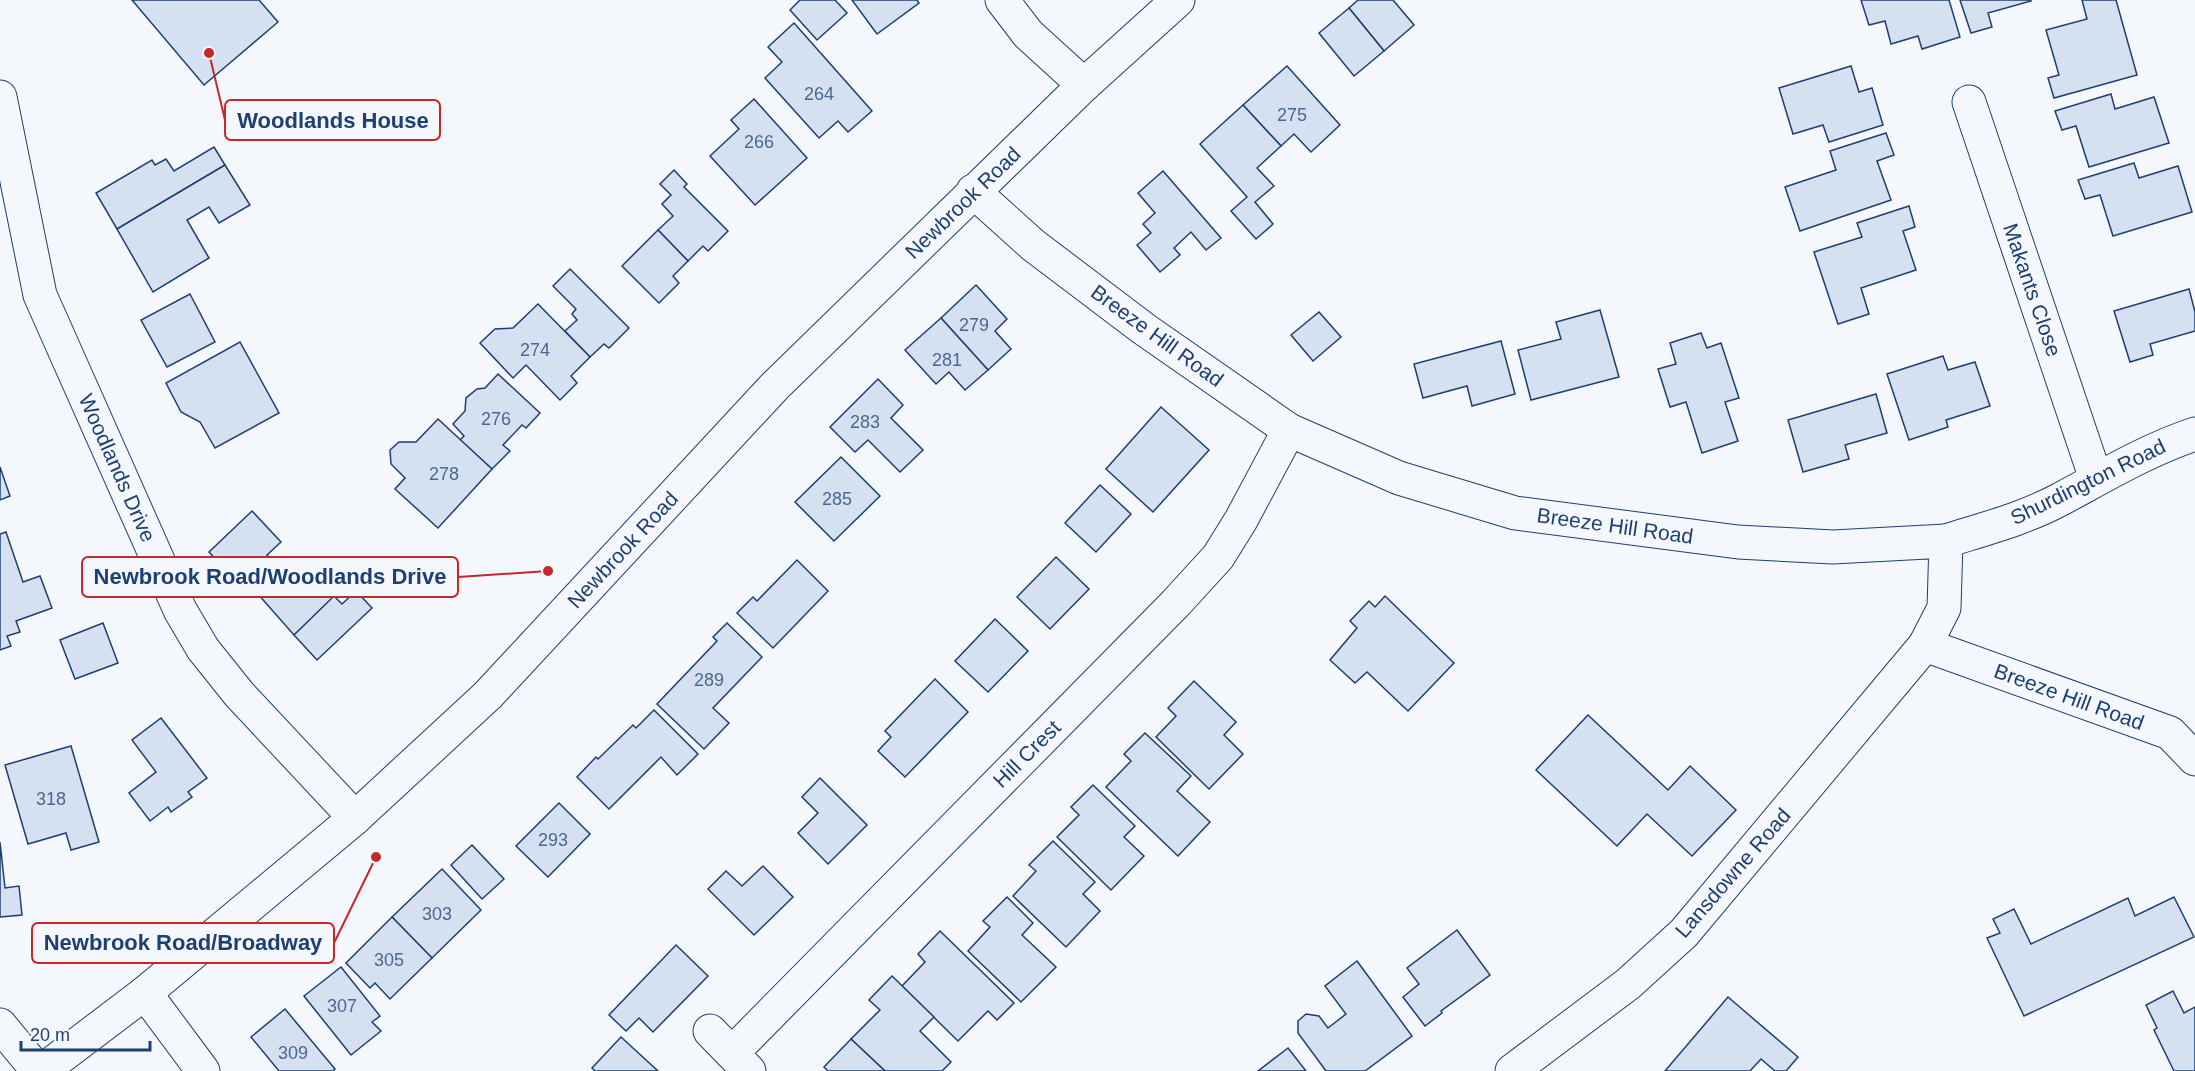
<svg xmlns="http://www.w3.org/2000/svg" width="2195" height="1071" viewBox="0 0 2195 1071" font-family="Helvetica,sans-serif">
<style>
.building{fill:#d5e0f0;stroke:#1d3f73;stroke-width:1.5}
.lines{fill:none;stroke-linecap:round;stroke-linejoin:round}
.minor-casing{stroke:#1d3f73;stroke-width:35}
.highway-casing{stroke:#1d3f73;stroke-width:35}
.minor{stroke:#f4f7fb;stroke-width:33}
.highway{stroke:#f4f7fb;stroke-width:33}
.labels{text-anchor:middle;stroke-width:4.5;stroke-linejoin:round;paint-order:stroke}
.number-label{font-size:18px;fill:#4b6792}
.street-label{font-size:21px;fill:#1d3f73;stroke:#f4f7fb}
.leader{fill:none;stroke:#c62828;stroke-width:2}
.callout-dot{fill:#c62828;stroke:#f4f7fb;stroke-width:2}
.callout{fill:#f4f7fb;stroke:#c62828;stroke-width:2}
.callout-label{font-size:22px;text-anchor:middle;font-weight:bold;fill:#1d3f73}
</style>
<rect width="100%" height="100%" fill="#f4f7fb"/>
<g class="building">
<polygon points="132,0 259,0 278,22 204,85"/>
<polygon points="800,0 835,0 847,13 817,40 790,10"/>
<polygon points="852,0 917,0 919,3 877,34"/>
<polygon points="1358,0 1393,0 1414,25 1384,51 1349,8"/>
<polygon points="1861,0 1949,0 1960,37 1922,49 1918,36 1891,44 1885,21 1869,25"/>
<polygon points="1960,0 2031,0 2031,1 1988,13 1992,27 1971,33"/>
<polygon points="2082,0 2116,0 2137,75 2054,98 2048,78 2059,75 2046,30 2087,19"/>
<polygon points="1349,8 1384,51 1354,76 1319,33"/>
<polygon points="794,23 872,111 848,132 838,121 819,138 765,78 782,62 768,47"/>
<polygon points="1287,66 1340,125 1311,152 1294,134 1281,146 1243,105"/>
<polygon points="1851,66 1859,92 1872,88 1883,125 1829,142 1823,125 1793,134 1779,88"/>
<polygon points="2111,94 2115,109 2154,97 2169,143 2089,167 2076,126 2062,130 2055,111"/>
<polygon points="754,99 807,158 755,205 710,156 739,129 731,120"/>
<polygon points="1243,105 1281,146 1257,168 1274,186 1255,202 1273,224 1256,239 1231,211 1247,197 1200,144"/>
<polygon points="1886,133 1894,155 1877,161 1891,200 1800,231 1785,187 1836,170 1830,151"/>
<polygon points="214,147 225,165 117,229 96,193 152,160 155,165 166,159 174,171"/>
<polygon points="2134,163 2139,178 2178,166 2192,212 2113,236 2100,195 2085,199 2078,180"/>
<polygon points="225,165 250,205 219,223 209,207 187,220 209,258 153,292 117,229"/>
<polygon points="674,170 687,184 684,187 728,231 708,251 703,246 688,261 658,230 673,216 662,204 671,195 660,184"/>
<polygon points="1163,171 1221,238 1206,250 1191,232 1174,248 1180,255 1160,272 1137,245 1151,233 1143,224 1155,213 1138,193"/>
<polygon points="1909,206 1915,227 1903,231 1916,270 1861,288 1869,314 1838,324 1814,252 1862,237 1857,223"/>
<polygon points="658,230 688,261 673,276 679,283 659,303 622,266"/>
<polygon points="570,269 629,328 609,348 604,344 590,357 565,331 577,320 572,314 576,309 553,286"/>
<polygon points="976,285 1007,319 995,331 1011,349 988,370 941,318"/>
<polygon points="2189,289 2195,312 2195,331 2150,344 2153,355 2130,362 2114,311"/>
<polygon points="190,294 215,342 167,367 141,320"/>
<polygon points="538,304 590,357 571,376 577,383 560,400 526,365 513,378 480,343 495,329 513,328"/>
<polygon points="1600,310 1619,377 1531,400 1518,350 1561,339 1556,322"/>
<polygon points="1319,312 1341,337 1313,361 1291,335"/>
<polygon points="941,318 988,370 965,390 949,372 936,384 905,350"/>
<polygon points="1701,333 1707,348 1721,343 1739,398 1725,402 1738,441 1702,453 1686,402 1670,407 1658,369 1676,364 1670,343"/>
<polygon points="1501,341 1515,394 1472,406 1467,386 1423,398 1414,364"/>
<polygon points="240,342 279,413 215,448 200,422 181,412 166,383"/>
<polygon points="1943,356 1948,370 1975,362 1990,406 1946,420 1948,427 1909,440 1887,374"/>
<polygon points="498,374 540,413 526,428 522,425 503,445 510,451 492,469 460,440 464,436 453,424 465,411 466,398 477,389 485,388"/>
<polygon points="878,379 903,405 891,418 923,450 900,472 868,440 855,452 830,427"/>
<polygon points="1876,394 1887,433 1845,445 1849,459 1803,472 1788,420"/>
<polygon points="1161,407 1209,450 1153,512 1106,469"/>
<polygon points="438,419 492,469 438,528 395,489 405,478 391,464 390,450 399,442 416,442"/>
<polygon points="841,457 880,496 834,541 795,502"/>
<polygon points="0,467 10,496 0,500"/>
<polygon points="1100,485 1131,514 1096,552 1065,523"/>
<polygon points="252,511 281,542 267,555 281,570 257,593 241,575 235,580 209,552"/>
<polygon points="6,532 23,582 40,576 52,608 16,621 20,632 7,636 11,646 0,650 0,534"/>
<polygon points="1056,557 1089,589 1050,629 1017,597"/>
<polygon points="325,559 348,584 294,635 257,593 281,570 296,586"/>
<polygon points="797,560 828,591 773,648 737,613 753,597 757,601"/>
<polygon points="356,591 372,608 317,660 294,635 334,596 342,604"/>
<polygon points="1385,596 1454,663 1408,711 1367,672 1355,683 1330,660 1357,628 1350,621 1369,601 1375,607"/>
<polygon points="995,619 1028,651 988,692 955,661"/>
<polygon points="103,623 118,663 75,679 60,640"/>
<polygon points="727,623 762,657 713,708 729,723 704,749 657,704 717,641 713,637"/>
<polygon points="935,679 968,712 905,777 878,751 891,737 885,731"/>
<polygon points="1194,681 1236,722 1224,735 1243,754 1209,789 1156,737 1176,716 1168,708"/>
<polygon points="654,710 698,754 677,775 661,757 609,809 577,777 596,757 598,759 633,725 636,728"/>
<polygon points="1588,715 1668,790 1690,766 1736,810 1692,856 1647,814 1617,846 1536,770"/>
<polygon points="161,718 207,778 188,792 192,797 171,812 168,807 150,821 129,793 156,772 132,740"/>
<polygon points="1145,733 1191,776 1177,791 1210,822 1178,856 1106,787 1131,761 1124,754"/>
<polygon points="71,746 99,842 71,850 66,833 28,844 5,765"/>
<polygon points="820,778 867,825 828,864 798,833 818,813 802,797"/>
<polygon points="1093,785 1135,826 1124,837 1144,856 1111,890 1057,837 1079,815 1071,807"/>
<polygon points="559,803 590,834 548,877 516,846"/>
<polygon points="1053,841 1095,882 1083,894 1100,911 1066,947 1013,896 1036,871 1029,865"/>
<polygon points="0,842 5,888 19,886 22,915 0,917"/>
<polygon points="472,845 504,879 482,899 451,865"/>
<polygon points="763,866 793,897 754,935 708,889 726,871 742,886"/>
<polygon points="442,869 481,910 432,958 392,917"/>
<polygon points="1007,897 1033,923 1022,935 1056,967 1021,1002 968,951 990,927 983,921"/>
<polygon points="2174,897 2194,937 2024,1016 1987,938 2000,933 1993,919 2014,909 2031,944 2128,898 2135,916"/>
<polygon points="392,917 432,958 390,999 375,983 370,988 346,963"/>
<polygon points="1457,930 1490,975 1441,1011 1442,1013 1425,1026 1403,997 1419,984 1407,968"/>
<polygon points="940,931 1014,1003 997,1020 988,1011 958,1041 902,986 925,962 918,954"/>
<polygon points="676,945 708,976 653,1032 639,1018 626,1031 609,1015"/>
<polygon points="1357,961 1412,1036 1365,1071 1326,1071 1298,1033 1298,1021 1306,1014 1319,1016 1328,1028 1346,1014 1325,986"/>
<polygon points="341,967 380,1016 372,1022 381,1031 351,1055 304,996"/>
<polygon points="892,976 934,1017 920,1031 951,1062 942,1071 885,1071 851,1039 880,1010 869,1000"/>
<polygon points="2173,991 2184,1013 2195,1007 2195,1071 2174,1071 2154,1030 2157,1028 2146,1005"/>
<polygon points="1728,997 1798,1057 1786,1071 1775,1071 1761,1059 1750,1071 1665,1071"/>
<polygon points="285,1009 335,1069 333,1071 279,1071 251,1037"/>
<polygon points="621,1037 658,1071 595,1071 592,1068"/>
<polygon points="851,1039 885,1071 828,1071 824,1067"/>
<polygon points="1288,1048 1306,1071 1258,1071"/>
</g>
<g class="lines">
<defs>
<g id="minor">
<polyline points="1002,0 1028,34 1084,85"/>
<polyline points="0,97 40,295 180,610 203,649 239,694 355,818"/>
<polyline points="1969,102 2096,479"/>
<polyline points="973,191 1033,245 1144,329 1289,430 1399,478 1515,513 1738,542 1833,547 1946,541 1944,608 1925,645 2170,733 2195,759"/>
<path d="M1946 541C1984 529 2023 519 2059 500 2104 476 2147 450 2195 434"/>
<polyline points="145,993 203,1071"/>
<polyline points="0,1025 38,1071"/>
<polyline points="710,1031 749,1071"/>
<polyline points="732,1053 1175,604 1218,557 1241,520 1289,430"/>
<polyline points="1512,1071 1628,984 1684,933 1925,645"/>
</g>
<polyline id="highway" points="42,1071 145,993 355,818 488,695 775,386 1084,85 1178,0"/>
</defs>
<use href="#minor" class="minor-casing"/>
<use href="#highway" class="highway-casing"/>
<use href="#minor" class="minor"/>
<use href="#highway" class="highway"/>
</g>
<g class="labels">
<g class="number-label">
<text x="819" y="100">264</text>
<text x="1292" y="121">275</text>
<text x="759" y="148">266</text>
<text x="974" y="331">279</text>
<text x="535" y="356">274</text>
<text x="947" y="366">281</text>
<text x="496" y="425">276</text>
<text x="865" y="428">283</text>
<text x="444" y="480">278</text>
<text x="837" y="505">285</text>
<text x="709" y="686">289</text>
<text x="51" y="805">318</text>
<text x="553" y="846">293</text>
<text x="437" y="920">303</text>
<text x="389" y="966">305</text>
<text x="342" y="1012">307</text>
<text x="293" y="1059">309</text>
</g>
<g class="street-label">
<text transform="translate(963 203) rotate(-44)" y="7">Newbrook Road</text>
<text transform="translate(2032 290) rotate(71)" y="7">Makants Close</text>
<text transform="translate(1157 336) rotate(36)" y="7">Breeze Hill Road</text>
<text transform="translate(117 468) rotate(66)" y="7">Woodlands Drive</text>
<text transform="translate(2088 482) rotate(-26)" y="7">Shurdington Road</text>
<text transform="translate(1615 526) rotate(8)" y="7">Breeze Hill Road</text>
<text transform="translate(623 550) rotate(-47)" y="7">Newbrook Road</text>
<text transform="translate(2069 697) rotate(20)" y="7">Breeze Hill Road</text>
<text transform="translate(1027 754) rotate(-45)" y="7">Hill Crest</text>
<text transform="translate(1733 873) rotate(-49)" y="7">Lansdowne Road</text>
</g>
</g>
<path class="leader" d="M209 53L225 120M548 571L458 577M376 857L334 943"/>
<g class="callout-dot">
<circle cx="209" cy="53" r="6"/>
<circle cx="548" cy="571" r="6"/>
<circle cx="376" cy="857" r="6"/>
</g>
<g class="callout">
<rect x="225" y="100" width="215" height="40" rx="6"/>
<rect x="82" y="557" width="376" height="40" rx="6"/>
<rect x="32" y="923" width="302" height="40" rx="6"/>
</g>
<g class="callout-label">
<text x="333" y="128">Woodlands House</text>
<text x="270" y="584">Newbrook Road/Woodlands Drive</text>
<text x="183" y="950">Newbrook Road/Broadway</text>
</g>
<path d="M21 1041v9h129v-9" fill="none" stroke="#1d3f73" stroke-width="3"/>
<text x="30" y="1041" font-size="18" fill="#1d3f73" stroke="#f4f7fb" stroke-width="4.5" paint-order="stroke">20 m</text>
</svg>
